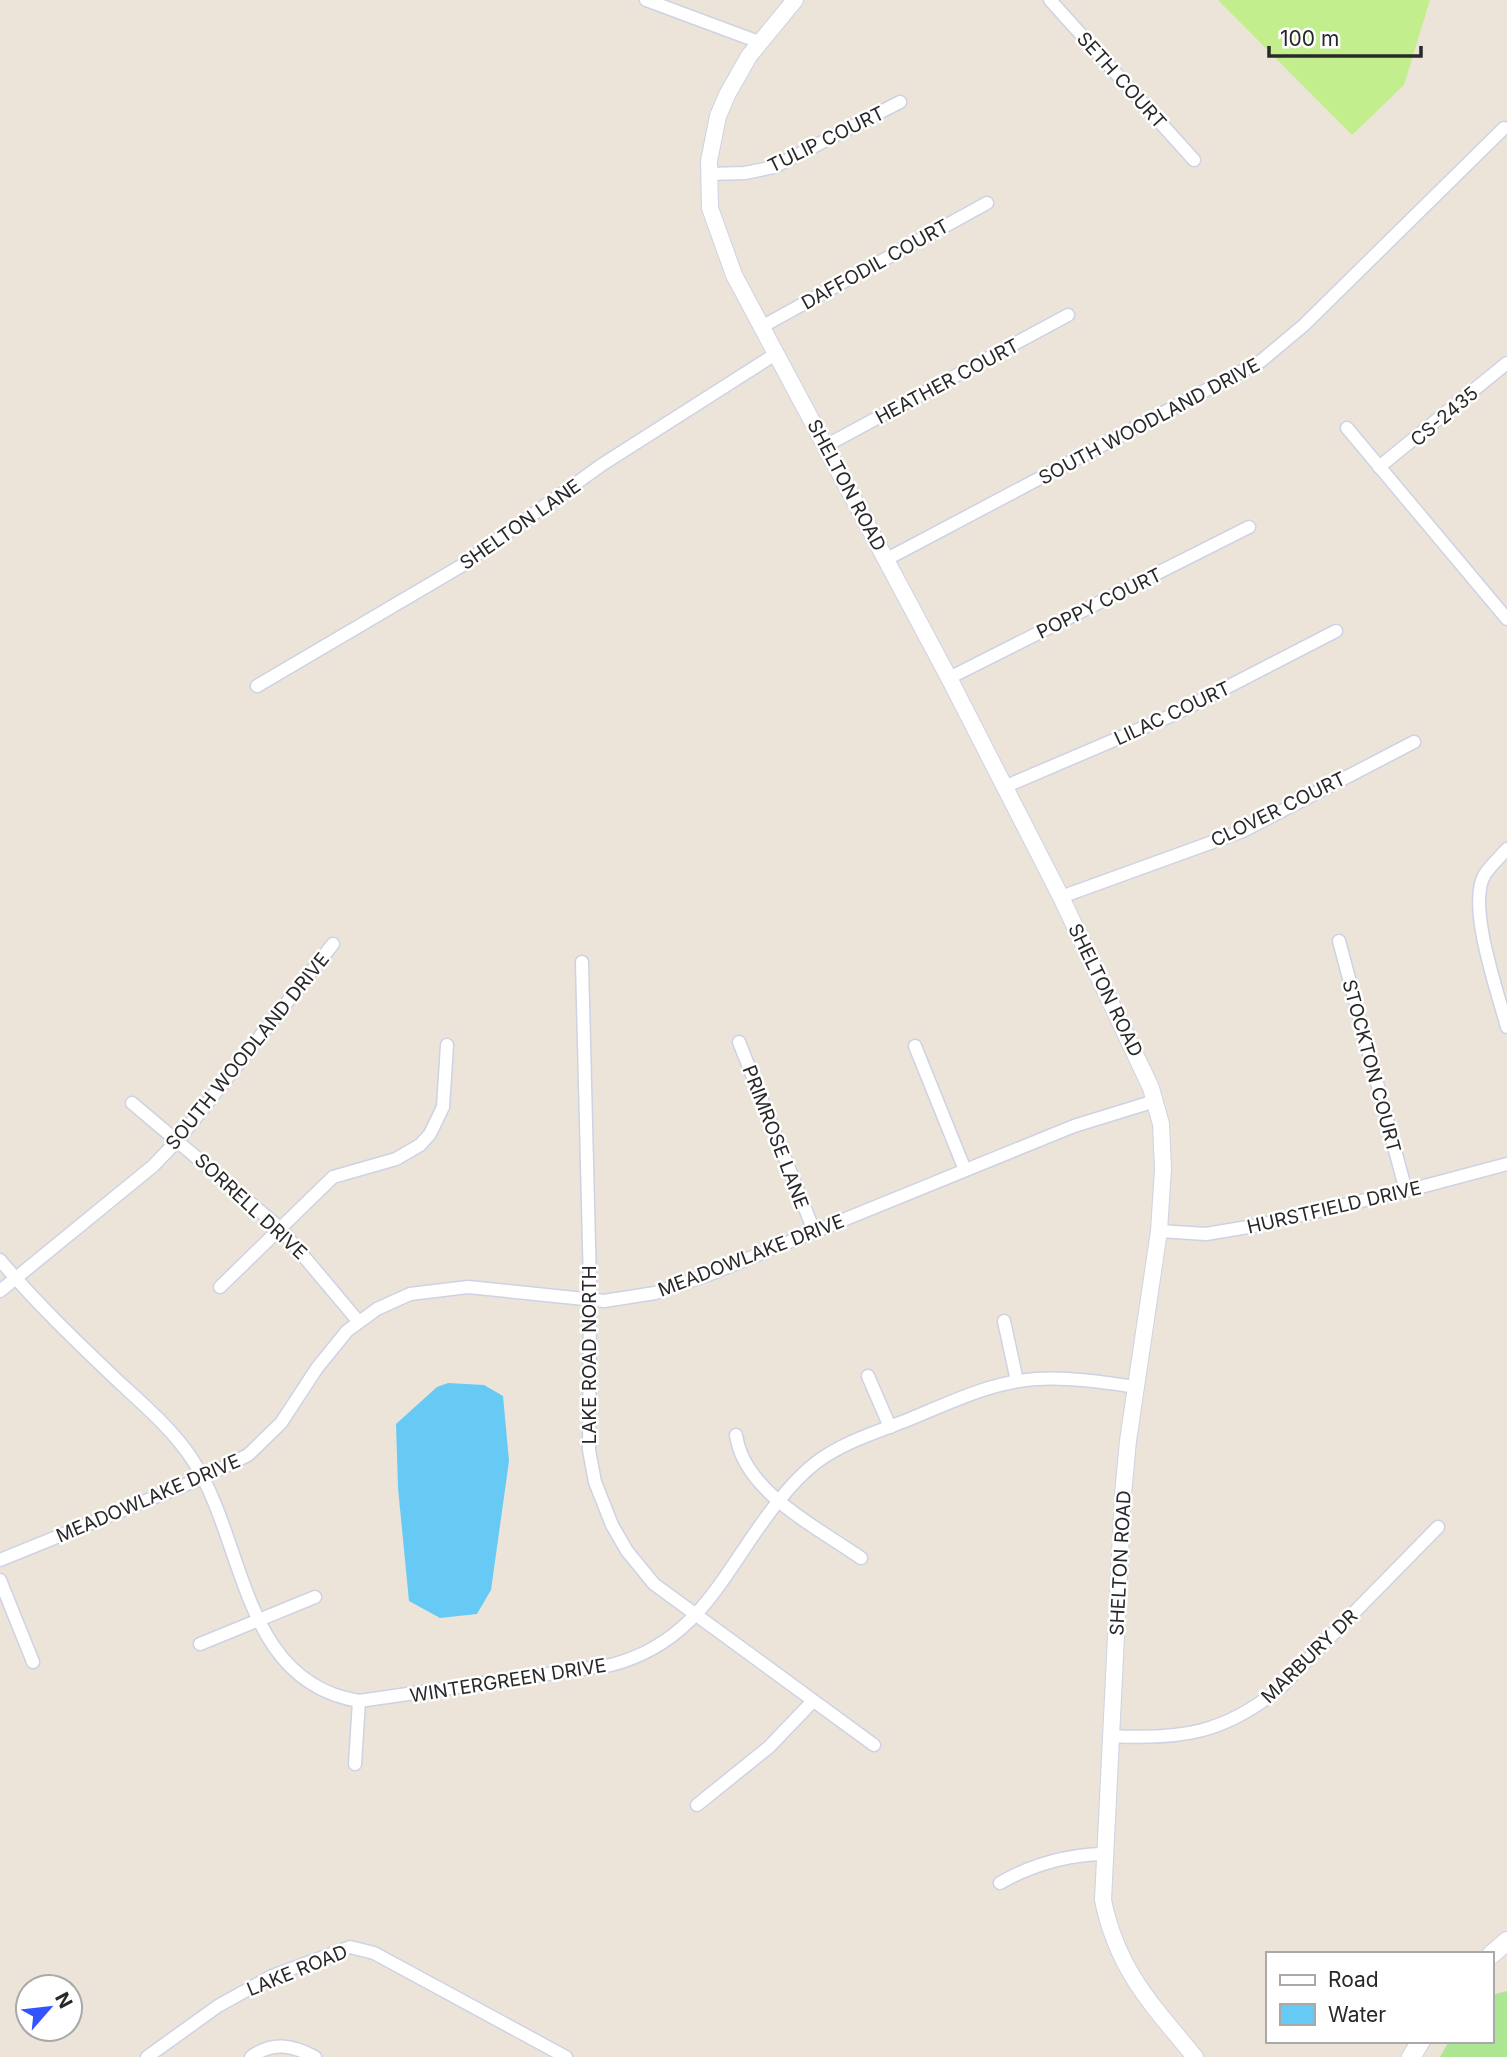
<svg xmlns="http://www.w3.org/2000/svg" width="1507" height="2057" viewBox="0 0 1507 2057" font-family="Inter,sans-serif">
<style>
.green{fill:#ace692}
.pitch{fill:#c2ee8d}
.water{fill:#66caf4}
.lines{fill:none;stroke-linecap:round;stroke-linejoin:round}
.minor-casing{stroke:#ced2e3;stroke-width:15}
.tertiary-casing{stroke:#ced2e3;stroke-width:18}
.secondary-casing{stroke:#ced2e3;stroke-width:20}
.minor{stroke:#fff;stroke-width:12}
.tertiary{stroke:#fff;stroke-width:16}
.secondary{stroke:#fff;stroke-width:18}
.labels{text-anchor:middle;stroke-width:5;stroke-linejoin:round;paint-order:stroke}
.street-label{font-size:19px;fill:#282828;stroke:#fff}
</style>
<rect width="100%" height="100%" fill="#ece4d9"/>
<polygon class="green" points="1507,1991 1507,2057 1440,2057 1449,2041 1491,2041 1491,1995"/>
<polygon class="pitch" points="1218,0 1430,0 1404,85 1352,135"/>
<polygon class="water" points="448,1383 484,1385 503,1396 509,1461 491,1590 477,1614 440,1618 409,1601 398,1488 396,1424 437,1387"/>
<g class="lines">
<defs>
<g id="minor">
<polyline points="646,0 759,42"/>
<polyline points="1050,0 1194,160"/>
<polyline points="708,174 745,173 774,167 900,102"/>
<polyline points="763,326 987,203"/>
<polyline points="1347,428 1507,619"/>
<polyline points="827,445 1068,315"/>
<polyline points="1379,467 1507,363"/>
<polyline points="887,559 1261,361 1304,325 1504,128"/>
<polyline points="949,678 1249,527"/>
<polyline points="257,686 461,566 603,464 777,353"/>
<polyline points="1004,787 1175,714 1336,631"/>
<path d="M1507 849C1500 857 1491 865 1485 874 1466 904 1498 993 1507 1027"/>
<polyline points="1061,897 1243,831 1414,742"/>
<polyline points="1339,941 1406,1191"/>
<polyline points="582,962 590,1285 589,1450 595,1482 612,1525 627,1551 654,1584 874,1745"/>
<polyline points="739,1042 814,1231"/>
<polyline points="915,1046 965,1170"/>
<polyline points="132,1103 280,1228 358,1321"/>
<polyline points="1159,1231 1206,1234 1254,1226 1417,1188 1507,1164"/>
<path d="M0 1260C37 1304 78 1343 119 1382 145 1406 173 1430 192 1459 246 1540 240 1682 359 1701L611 1665C704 1641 726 1564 781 1498 794 1482 809 1466 827 1455 851 1440 879 1431 905 1421 947 1404 990 1382 1036 1379 1069 1377 1103 1382 1136 1387"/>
<polyline points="220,1287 333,1177 396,1159 420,1145 430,1134 443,1107 447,1045"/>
<polyline points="0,1291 153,1166 178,1140 333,944"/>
<polyline points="1004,1321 1017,1381"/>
<polyline points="868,1376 890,1427"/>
<path d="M736 1435C744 1492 817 1527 861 1558"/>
<polyline points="0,1560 202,1478 248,1455 281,1423 317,1368 347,1331 377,1309 410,1294 468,1287 604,1301 655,1293 708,1275 1074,1126 1155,1101"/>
<polyline points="0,1580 33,1662"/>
<polyline points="200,1644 315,1597"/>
<path d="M1111 1736C1181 1740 1226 1733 1281 1687L1438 1527"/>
<polyline points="355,1764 359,1701"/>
<polyline points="697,1805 769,1747 813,1701"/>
<path d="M1000 1883C1033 1864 1065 1855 1103 1854"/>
<polyline points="147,2057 218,2006 272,1976 350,1947 374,1953 566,2057"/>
<path d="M251 2057C273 2041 292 2045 315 2057"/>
</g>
<path id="tertiary" d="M795 0 749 56 727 95 718 116 709 161 710 208 734 275 949 678 1061 897 1151 1088 1161 1124 1163 1169 1159 1231 1128 1441 1123 1494 1103 1900C1117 1969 1151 2004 1195 2057"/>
<g id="secondary">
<polyline points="1491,1955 1507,1941"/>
<polyline points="1411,2057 1421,2041"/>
</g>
</defs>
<use href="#minor" class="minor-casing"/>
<use href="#tertiary" class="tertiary-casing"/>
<use href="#secondary" class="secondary-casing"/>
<use href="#minor" class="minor"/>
<use href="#tertiary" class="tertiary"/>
<use href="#secondary" class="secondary"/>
</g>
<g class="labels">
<g class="street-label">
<text transform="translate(1122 80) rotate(48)" y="7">SETH COURT</text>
<text transform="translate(826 139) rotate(-26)" y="7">TULIP COURT</text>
<text transform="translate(875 264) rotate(-29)" y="7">DAFFODIL COURT</text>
<text transform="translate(947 381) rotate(-28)" y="7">HEATHER COURT</text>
<text transform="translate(1444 416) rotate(-40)" y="7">CS-2435</text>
<text transform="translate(1149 421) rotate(-28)" y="7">SOUTH WOODLAND DRIVE</text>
<text transform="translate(847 485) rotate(62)" y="7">SHELTON ROAD</text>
<text transform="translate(520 524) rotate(-35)" y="7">SHELTON LANE</text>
<text transform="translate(1099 603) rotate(-26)" y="7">POPPY COURT</text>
<text transform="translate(1172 713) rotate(-25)" y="7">LILAC COURT</text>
<text transform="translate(1278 809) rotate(-26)" y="7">CLOVER COURT</text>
<text transform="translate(1106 990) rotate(64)" y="7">SHELTON ROAD</text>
<text transform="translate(247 1051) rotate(-51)" y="7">SOUTH WOODLAND DRIVE</text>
<text transform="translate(1372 1066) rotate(75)" y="7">STOCKTON COURT</text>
<text transform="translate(776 1137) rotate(69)" y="7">PRIMROSE LANE</text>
<text transform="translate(251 1206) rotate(43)" y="7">SORRELL DRIVE</text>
<text transform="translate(1334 1207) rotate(-13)" y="7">HURSTFIELD DRIVE</text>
<text transform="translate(751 1255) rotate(-21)" y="7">MEADOWLAKE DRIVE</text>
<text transform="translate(589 1355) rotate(-90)" y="7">LAKE ROAD NORTH</text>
<text transform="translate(148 1498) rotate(-23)" y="7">MEADOWLAKE DRIVE</text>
<text transform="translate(1120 1563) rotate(-87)" y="7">SHELTON ROAD</text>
<text transform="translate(1309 1656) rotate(-44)" y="7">MARBURY DR</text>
<text transform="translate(508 1680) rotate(-9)" y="7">WINTERGREEN DRIVE</text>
<text transform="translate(297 1970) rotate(-22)" y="7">LAKE ROAD</text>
</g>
</g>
<rect x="1266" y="1952" width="228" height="91" fill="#ffffff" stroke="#a9a9a9" stroke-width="2"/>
<rect x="1280" y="1975" width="35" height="10" fill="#ffffff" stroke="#a9a9a9" stroke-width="2"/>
<text x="1328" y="1987" font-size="21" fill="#282828">Road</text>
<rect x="1280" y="2004" width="35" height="21" fill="#66caf4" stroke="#a9a9a9" stroke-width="2"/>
<text x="1328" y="2022" font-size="21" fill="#282828">Water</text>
<g transform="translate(49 2008) rotate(62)"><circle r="33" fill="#ffffff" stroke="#a9a9a9" stroke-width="2"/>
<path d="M0-5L12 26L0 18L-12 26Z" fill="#3353ff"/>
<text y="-10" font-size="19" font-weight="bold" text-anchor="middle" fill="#282828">N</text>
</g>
<path d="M1269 46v10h152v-10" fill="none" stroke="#282828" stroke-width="3.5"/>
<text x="1280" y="46" font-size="21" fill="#282828" stroke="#ffffff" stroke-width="5" paint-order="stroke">100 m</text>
</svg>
